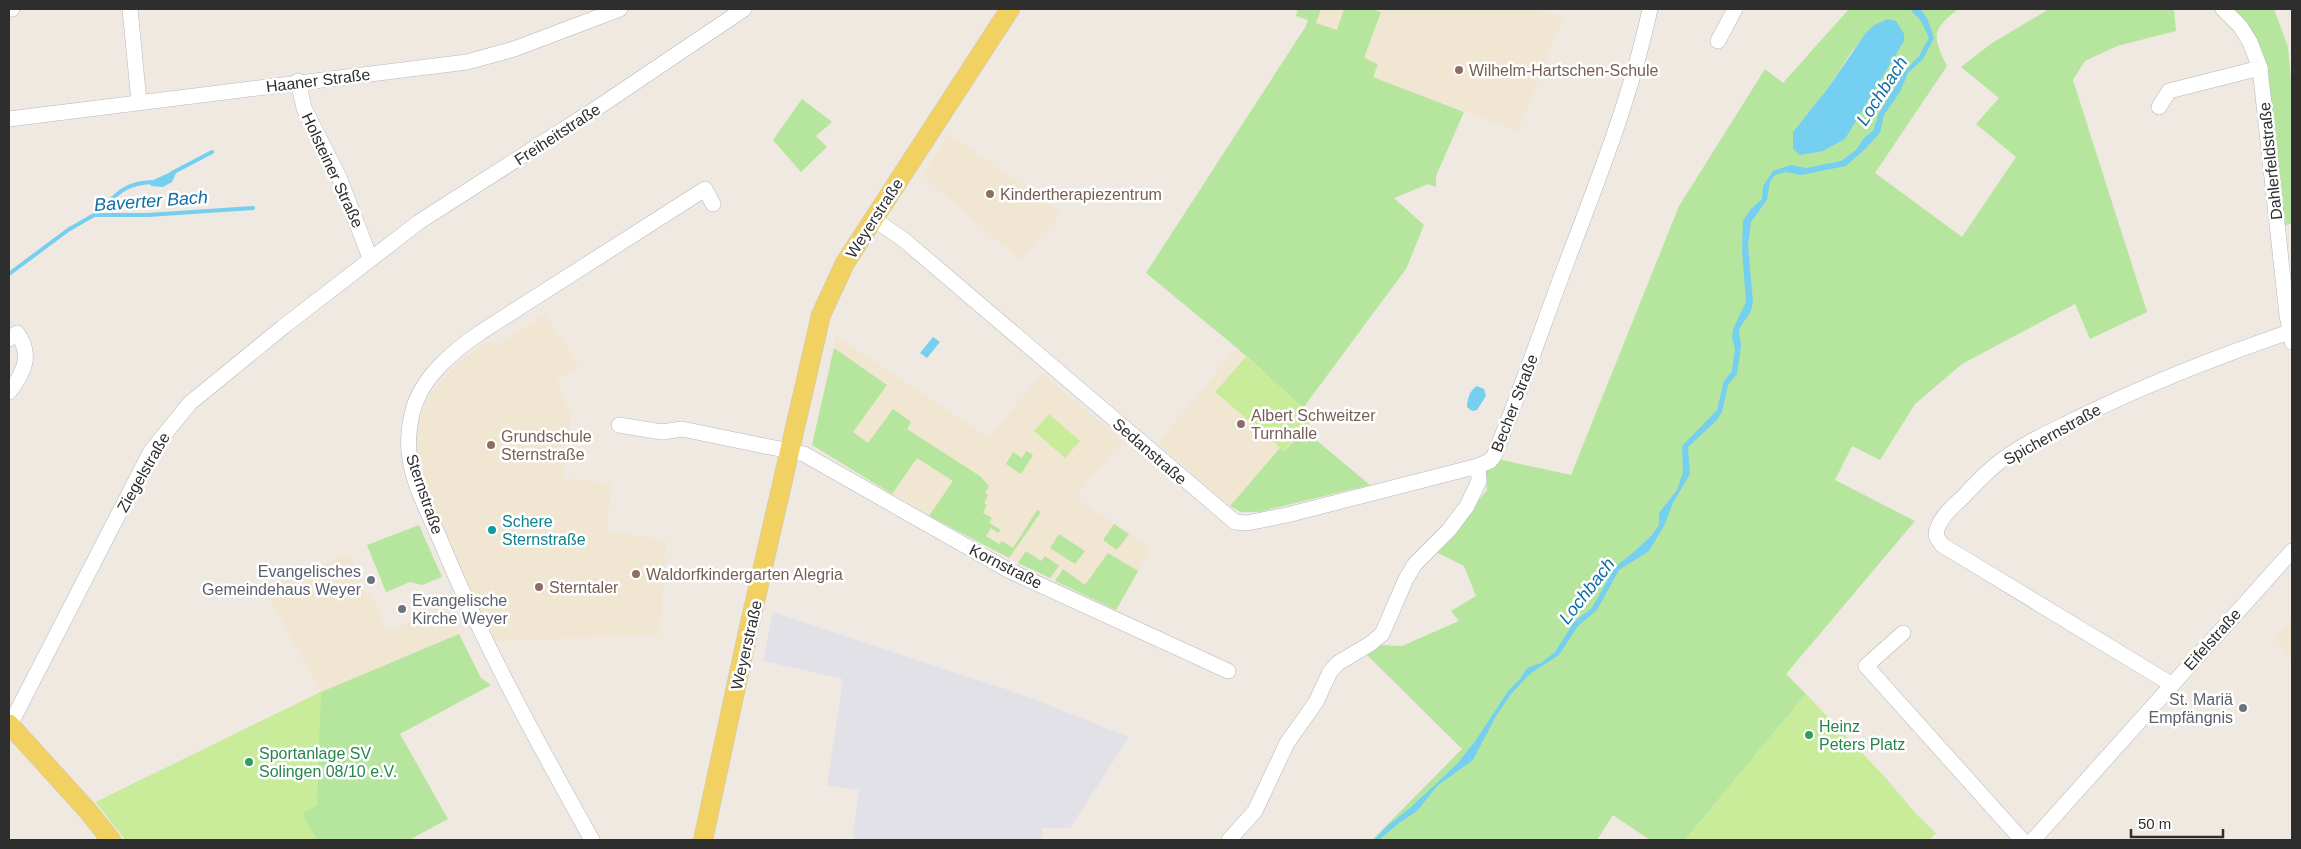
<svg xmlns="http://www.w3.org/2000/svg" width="2301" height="849" viewBox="0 0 2301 849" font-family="Arial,sans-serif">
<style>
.industrial{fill:#e3e1e8}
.education{fill:#f0e6d1}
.green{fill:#b6e59e;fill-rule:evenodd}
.pitch{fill:#c9ec9a}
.water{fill:#75cff0}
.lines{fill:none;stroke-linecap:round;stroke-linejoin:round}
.stream{stroke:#75cff0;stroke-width:4}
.minor-casing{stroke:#b4b7c1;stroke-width:16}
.major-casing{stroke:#c9c9c9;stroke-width:20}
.minor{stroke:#fff;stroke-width:15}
.major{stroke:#f2d163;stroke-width:19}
.education-dot{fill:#8d6e63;stroke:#fff;stroke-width:2}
.culture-dot{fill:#0f9aa8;stroke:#fff;stroke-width:2}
.worship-dot{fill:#6b7280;stroke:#fff;stroke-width:2}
.leisure-dot{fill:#2e9e5b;stroke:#fff;stroke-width:2}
.labels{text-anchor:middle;stroke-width:5;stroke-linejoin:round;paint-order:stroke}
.education-label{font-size:16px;fill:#785e54;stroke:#fff;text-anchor:start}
.street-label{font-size:16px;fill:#2e2e2e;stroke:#fff}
.culture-label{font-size:16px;fill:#0d838f;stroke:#fff;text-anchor:start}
.worship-label{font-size:16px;fill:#5b616d;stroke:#fff;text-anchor:end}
.leisure-label{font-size:16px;fill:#27864d;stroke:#fff;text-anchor:start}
.water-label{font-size:18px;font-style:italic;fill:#0d6fa3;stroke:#fff}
</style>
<rect width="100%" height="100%" fill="#efe9e1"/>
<polygon class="industrial" points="773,612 1023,695 1129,737 1070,828 1042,828 1042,840 852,840 859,790 827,786 843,679 763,661"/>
<g class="education">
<polygon points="1292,9 1535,9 1563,17 1518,131 1373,77 1378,63 1331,47 1306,26 1308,20 1296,16 1298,11"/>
<polygon points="949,134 1061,213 1020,260 923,176"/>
<polygon points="545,315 579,366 557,380 571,416 562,478 612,484 606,531 666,540 660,635 496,641 463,576 424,485 415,452 417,423 422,408 432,392 460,361 482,345 489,343 499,344"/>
<polygon points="836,336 989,438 1042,374 1122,441 1075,497 1151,549 1116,610 929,516 812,445"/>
<polygon points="1237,348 1315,418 1280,448 1230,506 1158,443"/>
<polygon points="349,553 367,595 370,594 387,632 430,614 429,611 437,608 451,613 459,634 321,692 264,588"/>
<polygon points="2292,619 2292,659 2274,638"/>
</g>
<g class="green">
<polygon points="1292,9 1321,9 1316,23 1337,30 1344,9 1370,9 1381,12 1364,58 1378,64 1373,77 1464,112 1436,176 1436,187 1428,184 1394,198 1424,225 1406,269 1303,408 1237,348 1146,273 1306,26 1308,20 1296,16 1298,11"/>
<path d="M1849 9H1958C1931 31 1932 35 1947 66L1875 173 1962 237 2016 157 1976 124 1999 98 1961 67 1992 43 2049 9H2174L2176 31 2117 46 2085 61 2073 80 2147 312 2090 339 2075 304 1962 364 1915 404 1880 460 1852 446 1835 480 1915 521 1786 674 1806 694 1685 840H1650L1613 815 1597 840H1372L1462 749 1366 654 1378 645 1402 646 1459 621 1451 611 1476 596 1464 566 1434 551 1456 529 1487 490 1485 468 1498 459 1571 475 1679 206 1765 69 1783 83ZM1873 26 1856 119 1845 139 1793 132 1828 88 1852 51Z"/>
<polygon points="2234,9 2274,9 2288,47 2292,92 2292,223 2284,226 2266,62 2243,19"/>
<polygon points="802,99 832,122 816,136 827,147 801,172 773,140"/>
<polygon points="834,348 887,385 853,432 868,443 893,409 911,422 907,429 980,476 989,486 985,493 988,495 984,503 987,505 983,513 992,518 989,523 1001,530 998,533 991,528 986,536 999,544 1002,541 1013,548 1037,510 1041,512 1009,558 929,516 953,481 917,458 892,494 812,445"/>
<polygon points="1304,430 1370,485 1259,512 1241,512 1230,506 1280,448 1285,451"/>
<polygon points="1026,451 1033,455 1021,474 1006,464 1013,452 1022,458"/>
<polygon points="1114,524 1129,534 1117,550 1103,540"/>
<polygon points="419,525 442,577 422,585 410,582 386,592 367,545"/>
<polygon points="1059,534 1085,551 1075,564 1050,548"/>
<polygon points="1026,551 1041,561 1045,556 1059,566 1050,578 1018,563"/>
<polygon points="1108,553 1138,571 1116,610 1055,581 1063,569 1085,585"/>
<polygon points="459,634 481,678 491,685 400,734 448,819 409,840 317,840 302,814 115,827 96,802 321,692"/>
</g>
<g class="pitch">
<polygon points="1246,357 1315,418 1284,451 1215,392"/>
<polygon points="1049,414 1080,441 1065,458 1034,431"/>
<polygon points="321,692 317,805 302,814 317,840 125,840 96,802"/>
<polygon points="1806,694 1885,777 1916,814 1936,833 1929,840 1685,840"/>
</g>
<g class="water">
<polygon points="1910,9 1920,9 1927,18 1934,38 1923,59 1908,73 1900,92 1884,115 1880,133 1865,149 1846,166 1801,175 1786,172 1775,175 1770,182 1767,200 1751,222 1748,245 1753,302 1751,311 1739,329 1741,346 1737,374 1728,385 1722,412 1717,420 1688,447 1690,474 1673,503 1664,526 1649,551 1619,570 1597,610 1578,626 1559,655 1531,673 1511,694 1496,716 1473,760 1437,786 1417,811 1399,823 1379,840 1374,840 1387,826 1410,808 1457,764 1476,740 1508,691 1520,679 1527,668 1541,663 1555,652 1574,622 1592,608 1615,567 1634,552 1652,535 1659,525 1659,513 1677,490 1683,472 1682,446 1717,410 1724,381 1732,371 1735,349 1732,338 1733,329 1746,302 1742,250 1743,221 1750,210 1762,199 1763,186 1773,171 1791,165 1806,168 1841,161 1856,150 1864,138 1873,131 1879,113 1905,71 1919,56 1929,38 1921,21"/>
<polygon points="1887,19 1896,21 1904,34 1904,41 1845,139 1823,151 1800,155 1793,149 1793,132 1828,88 1865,34 1873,26"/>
<polygon points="173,171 176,173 172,182 163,187 151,186 149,182"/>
<polygon points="933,337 940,342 927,358 920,353"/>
<path d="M1477 386 1484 389 1486 396 1477 410 1472 411 1467 407C1467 399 1470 390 1477 386Z"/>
</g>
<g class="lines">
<g class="stream">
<polyline points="172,173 212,152"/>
<path d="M95 214C117 197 119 184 152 182"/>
<polyline points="9,274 68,230 94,215 148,215 253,208"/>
</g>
<defs>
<g id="minor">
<polyline points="9,9 12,9"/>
<polyline points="130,9 139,102"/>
<polyline points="2223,9 2240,26 2250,42 2260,68 2287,315 2292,342"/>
<polyline points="1718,41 1735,9"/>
<polyline points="298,81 304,108 339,177 370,258"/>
<polyline points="2159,107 2169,91 2260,68"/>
<polyline points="9,119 467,62 514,49 620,9"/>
<path d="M874 219 904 240 1235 522 1247 523 1287 515 1478 466 1490 461 1494 456C1520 393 1542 328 1566 264 1598 180 1631 97 1650 9"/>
<path d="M9 339 17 333C33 355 24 373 9 392"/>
<polyline points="619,425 662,432 682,429 804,454 1008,570 1228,671"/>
<polyline points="1903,633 1866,666 2022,840"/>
<path d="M2171 684 1942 545 1936 536C1936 521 1952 507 1963 497 1975 484 1987 471 2002 460 2025 443 2052 431 2078 418 2147 384 2219 356 2292 331"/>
<polyline points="10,725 151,451 190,403 283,327 419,222 600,106 744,9"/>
<path d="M592 840C538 743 484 646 442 544 431 517 414 488 410 459 407 444 409 428 412 414 420 378 452 352 481 332L705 189 713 204"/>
<polyline points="1229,840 1255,811 1287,743 1316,702 1330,672 1338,663 1370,644 1382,634 1406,579 1415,564 1449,530 1467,506 1479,481 1478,466"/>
<polyline points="2033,840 2292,551"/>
</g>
<g id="major">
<polyline points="9,724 88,811 111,840"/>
<polyline points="703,840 747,636 821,315 845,263 1010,9"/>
</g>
</defs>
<use href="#minor" class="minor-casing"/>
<use href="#major" class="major-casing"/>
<use href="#minor" class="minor"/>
<use href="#major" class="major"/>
</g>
<g class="education-dot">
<circle cx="1459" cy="70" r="5"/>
<circle cx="990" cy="194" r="5"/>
<circle cx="1241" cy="424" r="5"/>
<circle cx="491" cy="445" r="5"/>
<circle cx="636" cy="574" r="5"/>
<circle cx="539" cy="587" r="5"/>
</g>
<circle class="culture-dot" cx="492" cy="530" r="5"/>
<g class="worship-dot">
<circle cx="371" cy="580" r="5"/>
<circle cx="402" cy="609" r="5"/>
<circle cx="2243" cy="708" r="5"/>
</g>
<g class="leisure-dot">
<circle cx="1809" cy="735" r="5"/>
<circle cx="249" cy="762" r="5"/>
</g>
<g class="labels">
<g class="education-label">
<text x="1469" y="76">Wilhelm-Hartschen-Schule</text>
<text x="1000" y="200">Kindertherapiezentrum</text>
<text x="1251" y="421">Albert Schweitzer<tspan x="1251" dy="18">Turnhalle</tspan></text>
<text x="501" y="442">Grundschule<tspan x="501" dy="18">Sternstraße</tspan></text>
<text x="646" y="580">Waldorfkindergarten Alegria</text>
<text x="549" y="593">Sterntaler</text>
</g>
<g class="street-label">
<text transform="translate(318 80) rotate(-7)" y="6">Haaner Straße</text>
<text transform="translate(557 134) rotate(-33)" y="6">Freiheitstraße</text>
<text transform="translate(2270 161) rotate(-96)" y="6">Dahlerfeldstraße</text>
<text transform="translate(333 170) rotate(65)" y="6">Holsteiner Straße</text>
<text transform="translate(874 218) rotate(-57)" y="6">Weyerstraße</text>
<text transform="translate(1514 403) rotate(-69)" y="6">Becher Straße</text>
<text transform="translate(2052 434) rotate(-29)" y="6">Spichernstraße</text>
<text transform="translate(1150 451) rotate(41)" y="6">Sedanstraße</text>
<text transform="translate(143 472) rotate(-60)" y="6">Ziegelstraße</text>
<text transform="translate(425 494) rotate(71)" y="6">Sternstraße</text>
<text transform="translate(1006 566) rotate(27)" y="6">Kornstraße</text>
<text transform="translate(2212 639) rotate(-48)" y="6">Eifelstraße</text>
<text transform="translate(746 645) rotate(-77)" y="6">Weyerstraße</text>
</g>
<g class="culture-label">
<text x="502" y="527">Schere<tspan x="502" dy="18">Sternstraße</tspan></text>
</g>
<g class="worship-label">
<text x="361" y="577">Evangelisches<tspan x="361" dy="18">Gemeindehaus Weyer</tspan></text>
<text x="412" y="606" text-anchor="start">Evangelische<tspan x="412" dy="18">Kirche Weyer</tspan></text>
<text x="2233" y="705">St. Mariä<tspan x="2233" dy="18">Empfängnis</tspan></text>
</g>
<g class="leisure-label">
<text x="1819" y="732">Heinz<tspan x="1819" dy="18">Peters Platz</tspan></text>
<text x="259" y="759">Sportanlage SV<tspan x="259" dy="18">Solingen 08/10 e.V.</tspan></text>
</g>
<g class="water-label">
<text transform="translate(1882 91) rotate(-57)" y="6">Lochbach</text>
<text transform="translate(151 201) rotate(-4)" y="6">Baverter Bach</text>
<text transform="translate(1587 591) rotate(-52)" y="6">Lochbach</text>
</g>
</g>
<rect width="2301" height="849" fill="none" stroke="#2e2e2e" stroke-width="20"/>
<path d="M2131 829v8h92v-8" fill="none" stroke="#2e2e2e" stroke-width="2.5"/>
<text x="2138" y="829" font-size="15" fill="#2e2e2e" stroke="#ffffff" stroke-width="4" paint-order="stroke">50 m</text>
</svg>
